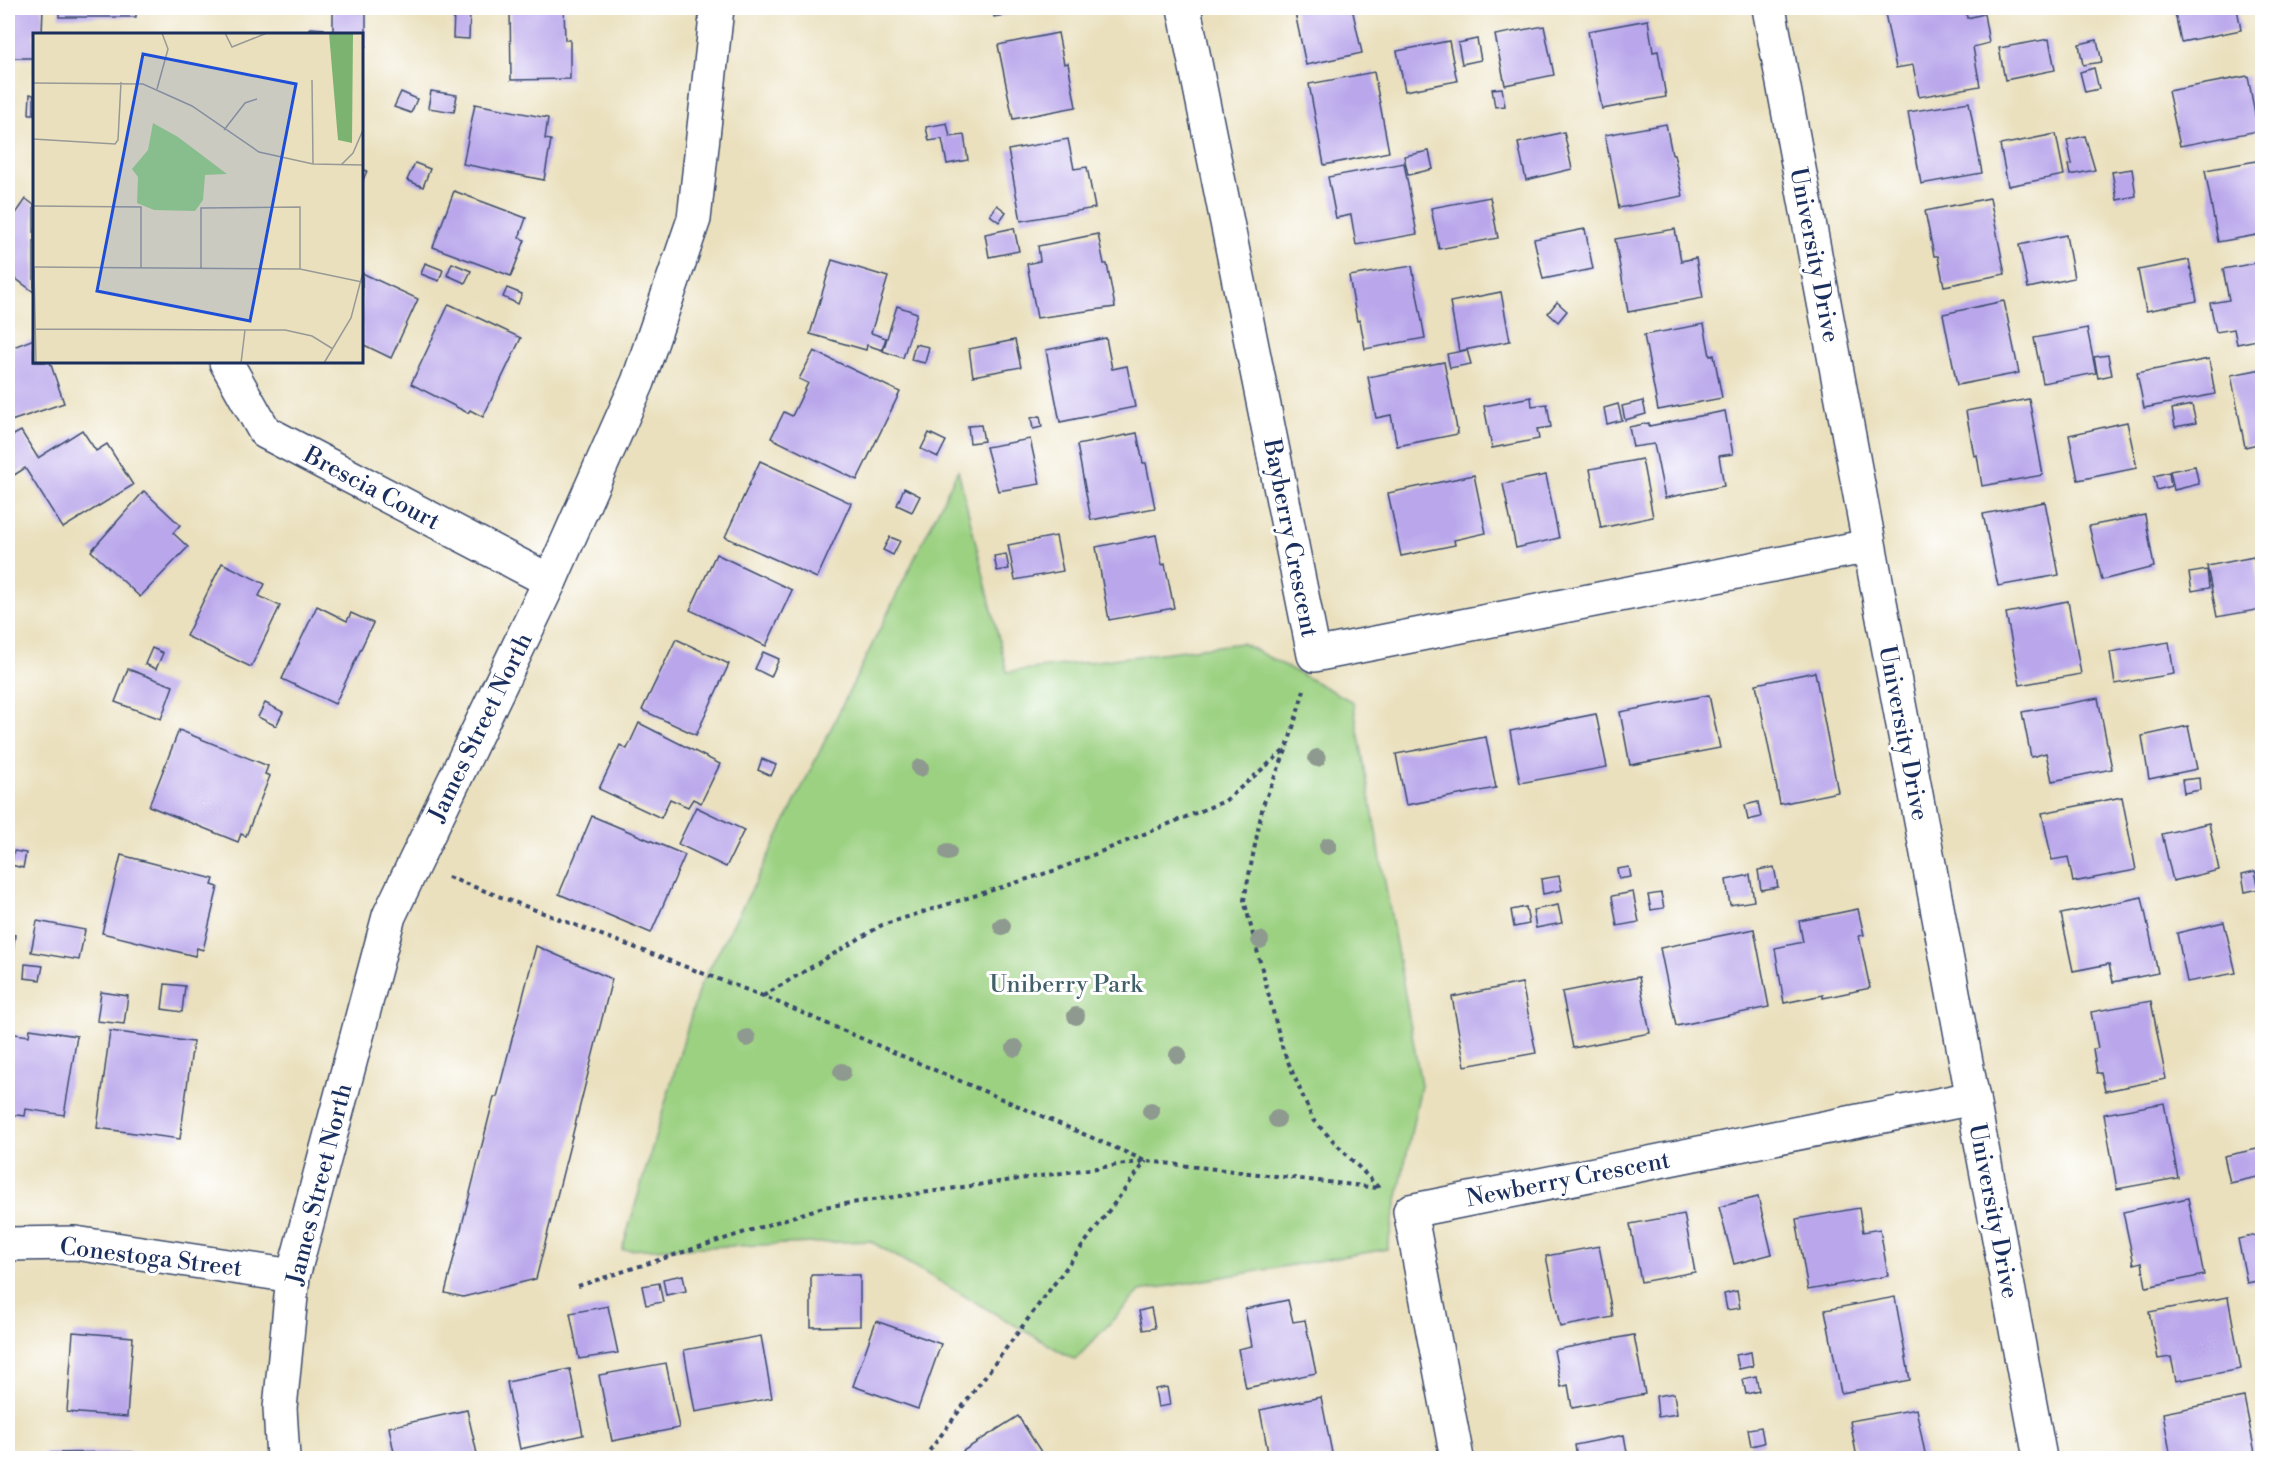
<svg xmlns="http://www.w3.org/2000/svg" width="2270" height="1466" viewBox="0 0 2270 1466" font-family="'Libre Bodoni',serif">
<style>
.green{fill:#9cd182;stroke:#5c8070;stroke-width:1.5}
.building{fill:#baa7eb}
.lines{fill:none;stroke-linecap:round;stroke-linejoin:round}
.minor-casing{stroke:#3a4a6c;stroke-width:36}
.tertiary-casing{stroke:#3a4a6c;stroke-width:36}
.path{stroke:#3a4a6c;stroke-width:4;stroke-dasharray:4.5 4.5;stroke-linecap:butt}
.minor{stroke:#fff;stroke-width:33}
.tertiary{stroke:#fff;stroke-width:33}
.tree{fill:#8e9a8f}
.labels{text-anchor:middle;stroke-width:6;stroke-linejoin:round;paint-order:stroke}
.street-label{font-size:24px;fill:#1b2f5e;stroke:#fff}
.park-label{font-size:24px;fill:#426069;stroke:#fff}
.inset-road{fill:none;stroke:#979997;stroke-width:1.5}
.view{fill:#1d4ed8;fill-opacity:0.15;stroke:#1d4ed8;stroke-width:3}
.inset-edge{fill:none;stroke:#1b2f5e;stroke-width:3}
</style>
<rect width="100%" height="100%" fill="#fff"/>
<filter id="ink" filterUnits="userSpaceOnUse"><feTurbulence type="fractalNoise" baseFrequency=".0167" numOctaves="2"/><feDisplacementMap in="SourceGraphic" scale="12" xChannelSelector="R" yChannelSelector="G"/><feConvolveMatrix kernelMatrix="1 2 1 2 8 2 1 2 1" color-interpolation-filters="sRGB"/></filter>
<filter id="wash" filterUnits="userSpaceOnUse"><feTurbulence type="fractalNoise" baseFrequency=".008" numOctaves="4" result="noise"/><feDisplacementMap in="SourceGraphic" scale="24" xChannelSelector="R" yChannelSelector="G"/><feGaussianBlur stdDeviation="1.35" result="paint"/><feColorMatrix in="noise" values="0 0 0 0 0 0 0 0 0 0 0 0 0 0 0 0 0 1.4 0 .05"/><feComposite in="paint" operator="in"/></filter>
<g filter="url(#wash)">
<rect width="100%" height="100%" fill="#eae0bd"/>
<polygon class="green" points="958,470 1007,672 1242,643 1353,702 1421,1085 1387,1249 1140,1291 1075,1360 870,1241 622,1250 699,988 754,885"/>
<g id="blocks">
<g class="building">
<polygon points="8,8 43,8 42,34 34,34 34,58 8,58"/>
<rect x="59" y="8" width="77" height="9"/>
<polygon points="333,8 366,8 366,46 362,46 362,34 333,34"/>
<polygon points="510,8 564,8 565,40 570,40 570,79 511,80"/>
<polygon points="992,8 1040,8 1040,9 994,17"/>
<polygon points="1294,8 1352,8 1362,53 1306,65"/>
<polygon points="1914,8 1965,8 1967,18 1984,14 1989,43 1973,47 1980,86 1919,97 1913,65 1896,68 1885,13"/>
<polygon points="2174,8 2237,8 2241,30 2181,42"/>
<polygon points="454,12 470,13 469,39 453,38"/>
<polygon points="1648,20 1653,52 1658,51 1666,97 1602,109 1588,31"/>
<polygon points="1544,26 1554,75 1505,85 1495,35"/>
<polygon points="310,28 324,29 323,34 309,34"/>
<polygon points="1058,33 1064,64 1068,63 1076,107 1013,119 998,45"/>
<polygon points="1477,39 1481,60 1462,64 1458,43"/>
<polygon points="2049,39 2055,70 2005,80 1999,48"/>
<polygon points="2097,40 2102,62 2083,65 2079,44"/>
<polygon points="1449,41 1457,81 1405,91 1397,51"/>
<polygon points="2094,68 2099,89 2085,92 2080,72"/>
<polygon points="1374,72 1389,152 1324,165 1309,84"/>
<polygon points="2248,76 2258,131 2180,146 2168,91"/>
<polygon points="1502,88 1505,106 1495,107 1492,89"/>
<polygon points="431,91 457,95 454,112 428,108"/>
<polygon points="401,92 417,99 411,113 394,107"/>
<polygon points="30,94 34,95 34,114 29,114"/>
<polygon points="1969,102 1982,173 1921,184 1908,112"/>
<polygon points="475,104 548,118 545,139 551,140 544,180 463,164"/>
<polygon points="947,123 950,137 964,135 968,160 947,164 942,139 929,141 926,127"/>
<polygon points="1666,124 1672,154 1674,154 1683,196 1619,208 1605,135"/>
<polygon points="1564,132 1572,169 1526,180 1518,143"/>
<polygon points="2056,134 2064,175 2008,186 2000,145"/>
<polygon points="2085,136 2095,170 2070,175 2068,165 2072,164 2067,140"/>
<polygon points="1068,139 1074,169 1087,167 1095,208 1021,221 1008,150"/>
<polygon points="1429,151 1433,169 1408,175 1404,156"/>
<polygon points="2262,160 2262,234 2218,242 2205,170"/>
<polygon points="415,163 430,169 423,187 407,180"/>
<polygon points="1404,163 1417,234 1356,245 1351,215 1336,218 1328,177"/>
<polygon points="362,169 367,171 362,182"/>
<polygon points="2132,169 2136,196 2117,200 2112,172"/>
<polygon points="454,191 526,218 519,238 525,240 511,276 433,247"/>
<polygon points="1490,197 1498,238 1439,249 1431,208"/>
<polygon points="1990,198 2005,274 1944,286 1938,256 1934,256 1925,211"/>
<polygon points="26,199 34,205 34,292 8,273 8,225"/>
<polygon points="997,205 1006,212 999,222 990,215"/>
<polygon points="1014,228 1019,251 989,257 985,234"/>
<polygon points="1585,229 1593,269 1543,279 1534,239"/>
<polygon points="1675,229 1681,261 1696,258 1703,298 1628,312 1615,239"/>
<polygon points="1098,234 1104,264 1107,264 1115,307 1037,318 1027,264 1040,261 1038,246"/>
<polygon points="2066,235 2074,278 2028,288 2019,245"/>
<polygon points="832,260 888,277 871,333 886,338 882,350 867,345 866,350 810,334"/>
<polygon points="2189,260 2197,301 2146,311 2138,270"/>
<polygon points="2262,262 2262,339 2237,344 2234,329 2216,332 2210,303 2229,300 2223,269"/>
<polygon points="425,263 443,270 439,281 421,274"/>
<polygon points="452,263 471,271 465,283 447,275"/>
<polygon points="1412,266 1425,338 1365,349 1360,320 1357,321 1349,276"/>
<polygon points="362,273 418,299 391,358 362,344"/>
<polygon points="507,288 522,294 518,304 503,297"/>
<polygon points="1501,292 1510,341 1459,351 1450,302"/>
<polygon points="2004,301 2019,373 1957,385 1943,314"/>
<polygon points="1557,302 1567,311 1558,322 1548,313"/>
<polygon points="449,304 521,338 483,417 470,410 468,413 411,384"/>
<polygon points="897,306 917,313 903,358 883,351"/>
<polygon points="1704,324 1710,356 1714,355 1722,398 1658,410 1644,335"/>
<polygon points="2087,328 2096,373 2043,383 2034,338"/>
<polygon points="1106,338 1112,369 1127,366 1135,407 1060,422 1046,350"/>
<polygon points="34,339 34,362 50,362 64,403 11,421 8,413 8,349"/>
<polygon points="1015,340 1021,367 973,376 969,349"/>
<polygon points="915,344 929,347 925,363 911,360"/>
<polygon points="1467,350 1471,364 1450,368 1447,354"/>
<polygon points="814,351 900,392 857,480 771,438 784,412 792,416 808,383 799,379"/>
<polygon points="2108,355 2112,375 2098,378 2094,357"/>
<polygon points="2209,359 2215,394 2144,408 2137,373"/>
<polygon points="1444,362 1458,434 1397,446 1391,415 1376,418 1368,377"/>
<polygon points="2262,369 2262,443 2245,447 2231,375"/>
<polygon points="1531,397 1532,406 1547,404 1551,427 1537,429 1539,439 1492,448 1484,406"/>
<polygon points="2029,399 2043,475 1982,486 1977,455 1974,456 1966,411"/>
<polygon points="1643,401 1646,414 1625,420 1622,406"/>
<polygon points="1618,404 1622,420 1607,424 1604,408"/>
<polygon points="2192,405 2196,423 2175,427 2172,409"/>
<polygon points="1725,411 1733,454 1719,456 1724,486 1665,498 1654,444 1633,447 1629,427 1649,423 1649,426"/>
<polygon points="1040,416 1042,427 1033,429 1031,418"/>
<polygon points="2127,422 2137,468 2078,480 2069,435"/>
<polygon points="981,425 984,441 970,443 968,426"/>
<polygon points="82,430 96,451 107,444 133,485 63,528 25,468 8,479 8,438 21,431 38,458"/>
<polygon points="929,433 946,441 938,457 921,449"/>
<polygon points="1137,433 1143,463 1146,463 1155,508 1091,520 1077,445"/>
<polygon points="1030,439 1040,484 998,491 986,447"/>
<polygon points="1642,459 1653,517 1601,528 1590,469"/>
<polygon points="760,461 851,503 817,578 725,537"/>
<polygon points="2195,466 2199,484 2174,490 2170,471"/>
<polygon points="2169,472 2171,486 2157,490 2154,476"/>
<polygon points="1474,475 1486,533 1454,540 1455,545 1401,556 1388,493"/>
<polygon points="1546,475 1559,538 1516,548 1503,484"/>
<polygon points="904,488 920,496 912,512 897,505"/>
<polygon points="144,491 180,525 173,533 188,547 140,597 91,551"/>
<polygon points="2045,502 2059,575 1998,586 1983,514"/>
<polygon points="2145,515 2154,567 2102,580 2089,526"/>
<polygon points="1156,535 1162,565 1165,564 1174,608 1109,620 1096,547"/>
<polygon points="1056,536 1063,571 1015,580 1008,545"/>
<polygon points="890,537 900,541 893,555 883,550"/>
<polygon points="716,554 792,590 766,646 690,610"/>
<polygon points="1006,554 1009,569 997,571 994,556"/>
<polygon points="2254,557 2262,609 2217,617 2207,566"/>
<polygon points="222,563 265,584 259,596 280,606 251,667 186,636"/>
<polygon points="2207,570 2209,588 2192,591 2189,573"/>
<polygon points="2068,601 2081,674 2020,685 2006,613"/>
<polygon points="317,606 347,621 351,613 373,623 335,704 282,679"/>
<polygon points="676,639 729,664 696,735 642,710"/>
<polygon points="2169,642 2174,674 2115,684 2110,652"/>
<polygon points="152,648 163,653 156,669 145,664"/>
<polygon points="763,652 779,659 771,677 755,669"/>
<polygon points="128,669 173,686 161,719 115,702"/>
<polygon points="1815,672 1838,792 1780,804 1756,684"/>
<polygon points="1709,695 1720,748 1630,765 1620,712"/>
<polygon points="2098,698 2112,769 2052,781 2046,753 2031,757 2022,712"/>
<polygon points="265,703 283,712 276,726 258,717"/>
<polygon points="1596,714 1607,767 1520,783 1510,731"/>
<polygon points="639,723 720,764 701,803 693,799 688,807 670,799 661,818 599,789 620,745 627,749"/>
<polygon points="2188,726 2197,769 2149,779 2142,736"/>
<polygon points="179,730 268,766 265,774 270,776 246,836 241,834 238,842 149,806"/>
<polygon points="1486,737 1496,788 1406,805 1396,754"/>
<polygon points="762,759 776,765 771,776 758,770"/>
<polygon points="2199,778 2200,790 2184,793 2182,780"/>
<polygon points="2122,797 2136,870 2073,882 2068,857 2052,860 2042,813"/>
<polygon points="1758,802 1761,817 1748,820 1745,805"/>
<polygon points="696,807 744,830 726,867 678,844"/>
<polygon points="592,816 685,855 651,933 559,894"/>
<polygon points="2209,823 2219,870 2173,881 2162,834"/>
<polygon points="14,851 26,853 23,868 11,865"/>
<polygon points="121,855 214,879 212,885 218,887 203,950 197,948 195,956 102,933"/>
<polygon points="1629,867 1631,877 1619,879 1617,869"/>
<polygon points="1774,867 1778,887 1761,890 1758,870"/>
<polygon points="2255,871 2259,889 2245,892 2242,874"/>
<polygon points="1750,875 1754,901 1730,905 1726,880"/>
<polygon points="1559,876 1562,890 1543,894 1541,879"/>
<polygon points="1633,892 1639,922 1617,926 1612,896"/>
<polygon points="1661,893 1664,908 1651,910 1648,895"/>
<polygon points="2142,897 2158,973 2113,982 2109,964 2073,971 2061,914"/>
<polygon points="1558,905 1562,923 1536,928 1533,910"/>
<polygon points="1526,907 1529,924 1514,927 1511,910"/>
<polygon points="1858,909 1864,935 1859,936 1870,988 1823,998 1823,995 1784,1003 1775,948 1803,942 1799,921"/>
<polygon points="37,921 85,930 79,960 31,952"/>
<polygon points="2224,922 2236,973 2187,982 2177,933"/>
<polygon points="1754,929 1769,1007 1676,1026 1660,948"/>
<polygon points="8,934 15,935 13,953 8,952"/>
<polygon points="536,946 612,979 536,1279 463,1297 445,1293 494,1097 497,1097"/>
<polygon points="25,964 43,966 40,980 24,978"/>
<polygon points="1639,977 1650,1033 1573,1048 1562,992"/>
<polygon points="1522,983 1536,1053 1465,1066 1452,997"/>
<polygon points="165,984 185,986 182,1012 162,1009"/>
<polygon points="101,992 128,996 124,1024 97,1021"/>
<polygon points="2151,1001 2166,1079 2105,1091 2101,1073 2097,1073 2093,1049 2098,1048 2091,1012"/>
<polygon points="30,1029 77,1036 64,1115 26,1109 25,1116 8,1114 8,1033 29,1036"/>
<polygon points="110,1031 193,1042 180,1139 97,1128"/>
<polygon points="2164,1103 2178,1178 2117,1189 2104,1114"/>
<polygon points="2262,1148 2262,1176 2230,1183 2224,1156"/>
<polygon points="1758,1197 1772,1254 1734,1264 1719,1207"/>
<polygon points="2188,1198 2204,1275 2146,1287 2142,1262 2134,1264 2123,1212"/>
<polygon points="1859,1208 1863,1232 1880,1229 1888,1276 1808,1290 1796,1219"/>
<polygon points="1684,1214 1695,1272 1641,1282 1630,1224"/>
<polygon points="2262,1234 2262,1280 2247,1283 2238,1239"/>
<polygon points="1599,1246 1613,1317 1560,1327 1546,1256"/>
<polygon points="683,1275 686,1291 666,1295 663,1279"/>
<polygon points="811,1275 860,1275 860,1326 811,1327"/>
<polygon points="659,1283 663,1302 646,1305 642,1286"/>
<polygon points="1737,1291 1740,1308 1727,1310 1724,1294"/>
<polygon points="1895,1297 1910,1380 1841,1393 1825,1310"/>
<polygon points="2228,1297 2241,1369 2176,1381 2171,1357 2158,1359 2149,1312"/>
<polygon points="1288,1300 1293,1322 1305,1320 1316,1373 1246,1388 1238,1349 1252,1346 1245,1309"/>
<polygon points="608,1306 618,1353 579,1359 570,1313"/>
<polygon points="1151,1308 1155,1328 1143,1330 1139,1311"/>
<polygon points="876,1321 941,1344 918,1409 853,1386"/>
<polygon points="73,1332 133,1337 127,1417 67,1412"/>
<polygon points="1634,1335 1645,1394 1572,1408 1568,1385 1561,1387 1554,1350"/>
<polygon points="761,1336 772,1398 695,1412 684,1350"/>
<polygon points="1751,1352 1753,1366 1739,1369 1736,1355"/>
<polygon points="666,1363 679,1428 612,1441 599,1375"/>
<polygon points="570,1369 583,1435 520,1449 507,1382"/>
<polygon points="1756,1376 1759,1391 1746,1394 1743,1379"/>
<polygon points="1167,1387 1170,1405 1158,1407 1155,1389"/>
<polygon points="1674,1393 1677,1414 1658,1417 1656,1396"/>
<polygon points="1321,1397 1333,1458 1269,1458 1260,1410"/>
<polygon points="2244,1397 2256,1458 2171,1458 2163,1413"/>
<polygon points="1916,1409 1926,1458 1857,1458 1850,1421"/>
<polygon points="467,1410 478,1458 395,1458 389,1427"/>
<polygon points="1018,1416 1045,1458 968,1458 963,1451"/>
<polygon points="1761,1427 1764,1443 1751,1446 1748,1429"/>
<polygon points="1624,1435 1628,1458 1577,1458 1575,1445"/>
<polygon points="133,1452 133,1458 43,1458 43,1453"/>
</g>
</g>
</g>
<g filter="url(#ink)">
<use href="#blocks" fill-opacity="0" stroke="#3a4a6c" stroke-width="1.5"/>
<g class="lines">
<defs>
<g id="minor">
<polyline points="1184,8 1314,655 1869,546"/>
<polyline points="1769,8 2040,1458"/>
<polyline points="226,362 265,432 550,581"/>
<polyline points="8,1244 75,1243 293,1276"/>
<polyline points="1457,1458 1410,1211 1973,1098"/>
</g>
<polyline id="tertiary" points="283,1458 280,1408 293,1276 389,916 550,581 638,382 694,219 717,8"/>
</defs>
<use href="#minor" class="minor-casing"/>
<use href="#tertiary" class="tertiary-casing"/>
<g class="path">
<polyline points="1304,690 1287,748 1263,805 1244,900 1283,1050 1313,1120 1379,1188"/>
<polyline points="448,877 763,996 1146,1161 1379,1188"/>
<polyline points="763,996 882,925 1056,870 1225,801 1287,748"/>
<polyline points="578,1286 823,1207 1146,1161"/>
<polyline points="924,1458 1146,1161"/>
</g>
<use href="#minor" class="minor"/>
<use href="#tertiary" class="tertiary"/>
</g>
<g class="tree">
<circle cx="1317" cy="758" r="9"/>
<circle cx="920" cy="768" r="9"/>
<circle cx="1328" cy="846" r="9"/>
<circle cx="948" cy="852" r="9"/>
<circle cx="1002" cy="926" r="9"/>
<circle cx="1260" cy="940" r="9"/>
<circle cx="1076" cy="1016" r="9"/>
<circle cx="747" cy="1038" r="9"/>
<circle cx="1015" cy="1048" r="9"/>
<circle cx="1178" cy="1055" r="9"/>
<circle cx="842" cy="1072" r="9"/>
<circle cx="1151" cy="1111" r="9"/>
<circle cx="1277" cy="1119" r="9"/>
</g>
</g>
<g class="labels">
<g class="street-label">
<text transform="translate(1815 255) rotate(79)" y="8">University Drive</text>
<text transform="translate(372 488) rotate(28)" y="8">Brescia Court</text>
<text transform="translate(1291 538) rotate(79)" y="8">Bayberry Crescent</text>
<text transform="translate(480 727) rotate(-64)" y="8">James Street North</text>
<text transform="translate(1904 733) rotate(79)" y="8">University Drive</text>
<text transform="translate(1568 1179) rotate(-11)" y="8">Newberry Crescent</text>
<text transform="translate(319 1184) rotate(-76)" y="8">James Street North</text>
<text transform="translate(1994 1211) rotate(79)" y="8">University Drive</text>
<text transform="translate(151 1257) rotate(7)" y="8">Conestoga Street</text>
</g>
<g class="park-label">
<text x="1066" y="992">Uniberry Park</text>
</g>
</g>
<g transform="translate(33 33)">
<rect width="330" height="330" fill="#eae0bd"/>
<path d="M120 90 145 104 194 141 172 142 170 167 162 178 121 177 104 170 105 144 99 136 115 117Z" fill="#9cd182"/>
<path d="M296 0H320L319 110 305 107Z" fill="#7db370"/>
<path class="inset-road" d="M192 0 199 14 234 0M279 47 280 131M0 50 110 51 159 73 226 119 280 131 330 132M124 56 135 16 129 0M191 97 212 70 224 66M0 106 82 111 85 107 88 49M308 132 320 120 330 97M0 173 108 174V235M0 234 267 236 329 249M1 234 3 330M168 235V175L267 174V236M3 296 252 297 279 303 300 316M208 330 212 297M291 330 318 285 330 239"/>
<path class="view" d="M110 21 263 51 217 288 64 258Z"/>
<rect width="330" height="330" class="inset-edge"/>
</g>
<rect width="2270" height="1466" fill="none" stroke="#fff" stroke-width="30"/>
</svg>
